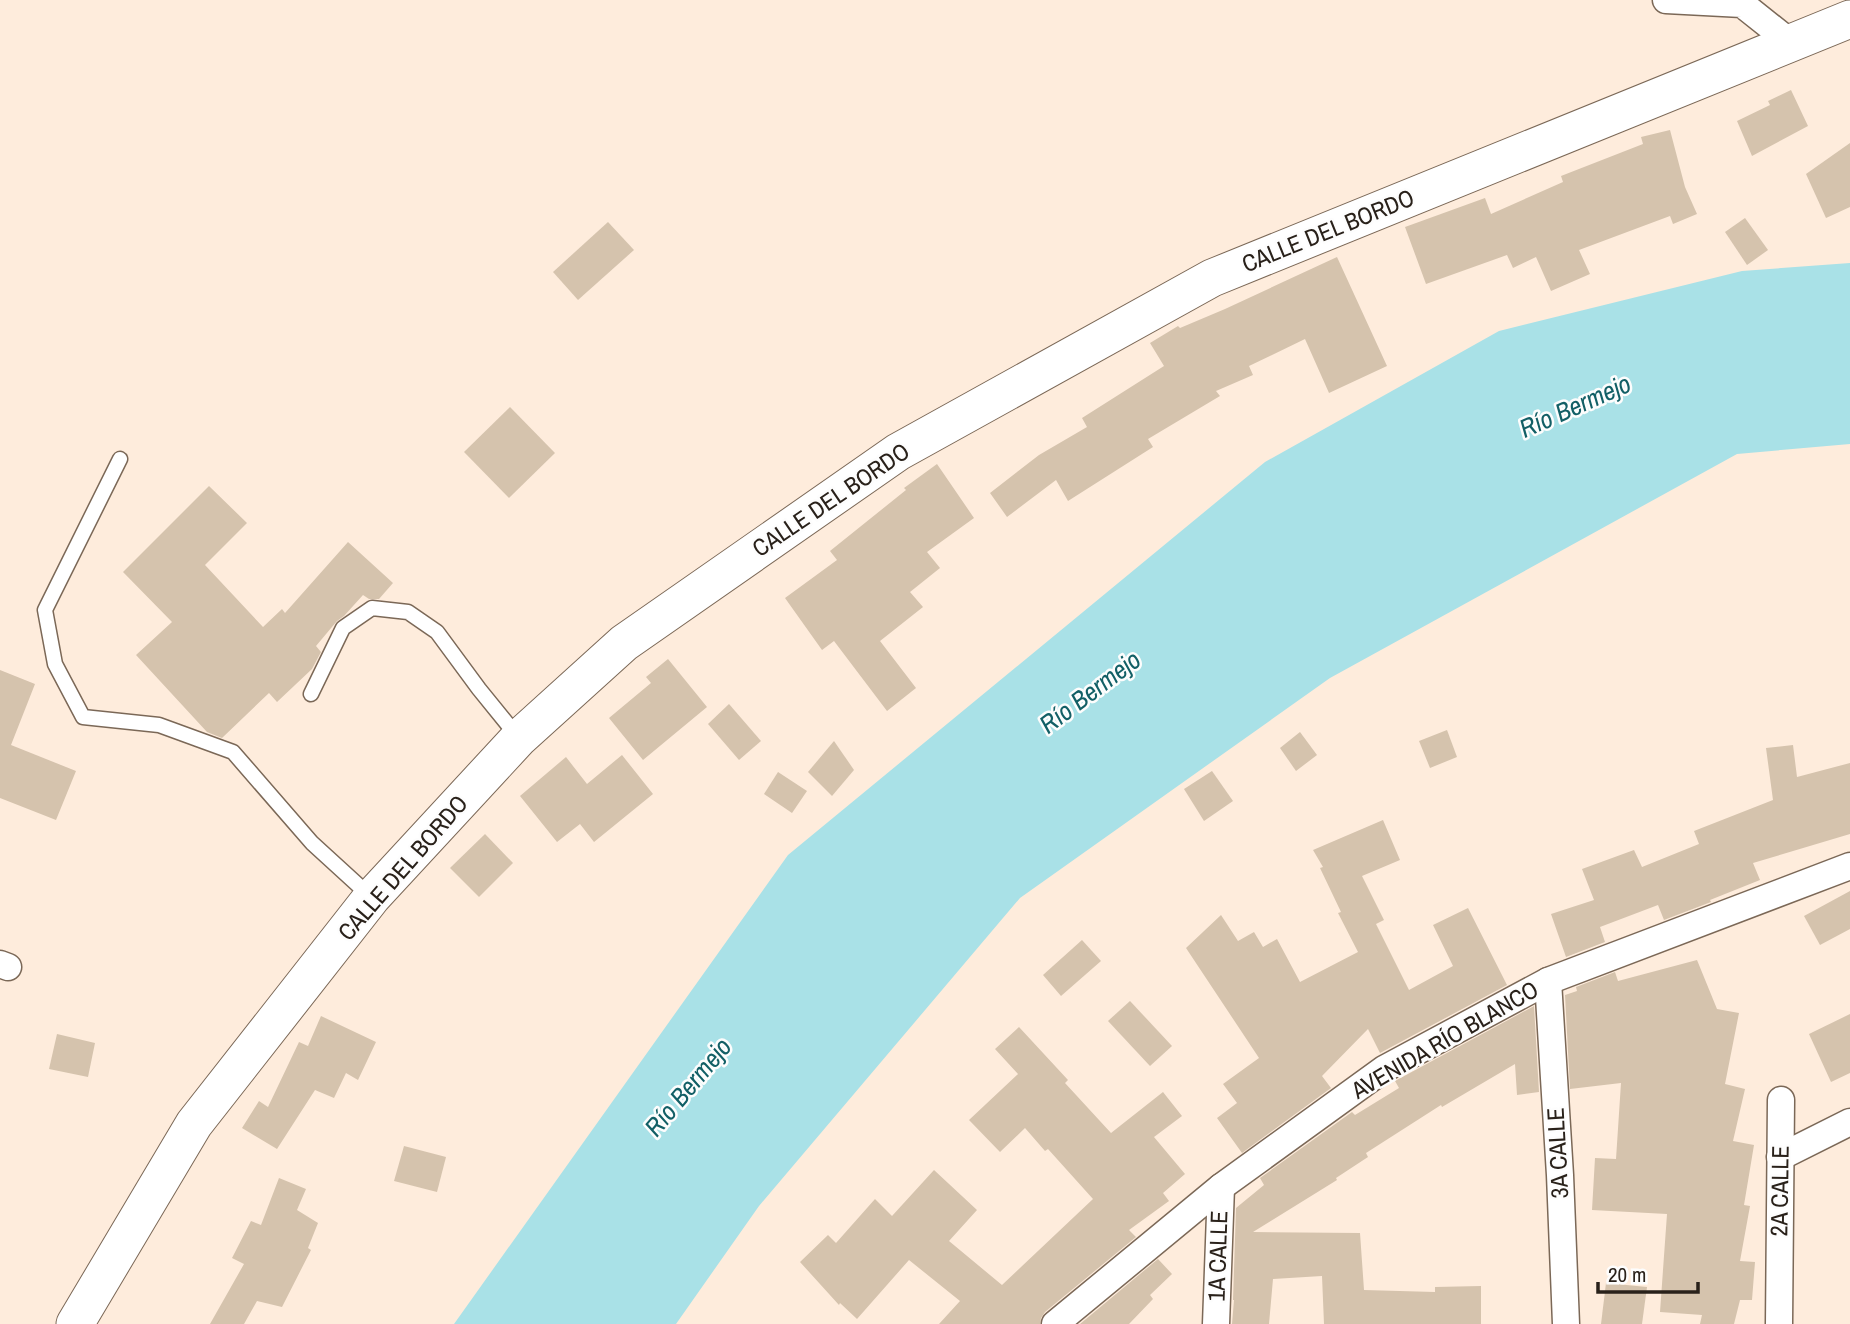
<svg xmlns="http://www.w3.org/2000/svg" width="1850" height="1324" viewBox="0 0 1850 1324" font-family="'Archivo Narrow',sans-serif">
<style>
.water{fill:#a9e1e7}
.building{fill:#d5c3ad}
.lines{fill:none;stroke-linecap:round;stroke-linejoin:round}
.lane-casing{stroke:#7b6857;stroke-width:17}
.street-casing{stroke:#7b6857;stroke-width:29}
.secondary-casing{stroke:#7b6857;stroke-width:39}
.lane{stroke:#fff;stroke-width:14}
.street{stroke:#fff;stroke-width:26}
.secondary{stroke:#fff;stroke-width:37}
.labels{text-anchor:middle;stroke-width:5;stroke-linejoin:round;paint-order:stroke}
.street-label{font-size:24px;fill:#29211a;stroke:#fdfdfd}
.water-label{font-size:26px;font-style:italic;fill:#125f66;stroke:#fdfdfd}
</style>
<rect width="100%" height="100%" fill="#feecdc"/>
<polygon class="water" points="1850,263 1850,444 1737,454 1330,678 1020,898 759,1206 676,1324 454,1324 788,855 1265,462 1499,331 1742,271"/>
<g class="building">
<polygon points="1791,90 1808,126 1752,156 1737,121 1770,105 1768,101"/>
<polygon points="1670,130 1685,187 1697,214 1673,224 1670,216 1579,250 1590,274 1551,291 1536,257 1513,268 1507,255 1426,284 1405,227 1485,198 1491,214 1563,182 1561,176 1643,144 1641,137"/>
<polygon points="1850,143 1850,207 1826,218 1806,174"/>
<polygon points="1745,218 1768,250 1747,265 1725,232"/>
<polygon points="608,222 634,250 578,300 553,272"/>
<polygon points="1337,257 1387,366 1329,393 1305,339 1249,366 1253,375 1216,391 1220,396 1148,439 1153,447 1068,501 1056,480 1007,517 990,493 1039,455 1087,427 1082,418 1164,366 1150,343 1178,326 1180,328 1225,309"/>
<polygon points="510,407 555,453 509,498 464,452"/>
<polygon points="937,464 974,518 927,552 940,568 910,592 923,607 880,641 916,688 887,711 834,641 822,650 785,598 837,560 830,551 906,490 904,488"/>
<polygon points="209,486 247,523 205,565 263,627 282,609 285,613 348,542 393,583 379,599 369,599 363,595 344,616 337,621 316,646 321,652 312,669 277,702 269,693 222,738 207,732 136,655 172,622 123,572"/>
<polygon points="668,659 707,707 643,760 609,718 651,683 646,677"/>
<polygon points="0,670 35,684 11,745 76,771 56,820 0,798"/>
<polygon points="729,704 761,741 739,760 708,724"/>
<polygon points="1447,730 1457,757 1430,768 1419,741"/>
<polygon points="1300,732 1317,755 1296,771 1280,748"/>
<polygon points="834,741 854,770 832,796 808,772"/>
<polygon points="1793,745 1797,777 1850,763 1850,834 1753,863 1760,880 1710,900 1711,902 1664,920 1658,905 1600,927 1605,942 1566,957 1551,914 1594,900 1582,869 1634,850 1642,867 1699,844 1694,831 1773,800 1766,748"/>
<polygon points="622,755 653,794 594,842 580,824 557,842 520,796 566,757 587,784"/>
<polygon points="1212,771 1233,801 1204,821 1184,789"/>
<polygon points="778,772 807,791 792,813 764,794"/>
<polygon points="1383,820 1400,860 1362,876 1384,920 1376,924 1409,990 1453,966 1433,925 1468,908 1507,985 1380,1053 1368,1029 1322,1076 1331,1088 1242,1153 1217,1118 1237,1103 1223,1084 1259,1058 1186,948 1221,915 1238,941 1254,932 1263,947 1277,939 1300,982 1358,952 1338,913 1341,912 1320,868 1323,867 1313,850"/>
<polygon points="485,834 513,863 479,897 450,868"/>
<polygon points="1850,891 1850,929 1820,945 1804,916"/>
<polygon points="1082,940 1101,961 1061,996 1043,975"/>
<polygon points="1697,960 1717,1009 1739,1013 1725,1084 1745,1089 1733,1141 1754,1145 1744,1205 1750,1206 1740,1261 1755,1262 1752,1300 1740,1300 1734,1324 1700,1324 1702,1315 1660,1312 1667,1214 1592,1210 1595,1158 1616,1159 1621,1083 1570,1089 1565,995 1577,991 1576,987 1615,972 1618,981"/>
<polygon points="1130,1001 1172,1046 1150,1066 1108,1021"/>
<polygon points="1534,1006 1539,1092 1517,1095 1515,1064 1442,1107 1441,1105 1366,1153 1368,1157 1336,1178 1337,1180 1253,1232 1360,1233 1364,1290 1435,1292 1435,1287 1481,1286 1481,1324 1324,1324 1322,1276 1273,1279 1269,1324 1232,1324 1234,1300 1233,1300 1236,1208 1264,1185 1260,1178 1352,1112 1355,1115 1399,1088 1395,1081"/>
<polygon points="1850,1014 1850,1073 1831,1082 1809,1034"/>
<polygon points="321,1016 376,1042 358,1080 346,1073 334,1098 315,1090 277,1149 242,1128 259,1101 268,1107 299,1042 308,1046"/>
<polygon points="1019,1027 1068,1080 1065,1083 1111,1133 1163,1092 1182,1116 1154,1137 1185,1174 1163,1193 1169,1201 1129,1230 1136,1237 1045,1312 1041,1318 1040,1324 939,1324 960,1301 909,1260 857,1319 840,1303 839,1305 800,1262 828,1235 836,1243 875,1199 892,1216 934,1170 977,1210 949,1241 1002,1285 1093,1199 1048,1149 1045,1151 1025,1128 1000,1152 969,1120 1018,1074 995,1049"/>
<polygon points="57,1034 95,1043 88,1077 49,1069"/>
<polygon points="404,1146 446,1157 437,1192 394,1181"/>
<polygon points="279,1178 306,1189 297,1210 318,1223 308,1248 311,1250 282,1307 257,1301 244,1324 210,1324 244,1264 232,1258 251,1221 261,1225"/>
<polygon points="1158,1259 1172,1274 1150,1295 1153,1299 1129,1324 1080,1324"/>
<polygon points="1606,1283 1647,1287 1642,1324 1601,1324"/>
</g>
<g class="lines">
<defs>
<g id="lane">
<polyline points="120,459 45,610 55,664 83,717 159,725 233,752 312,843 370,896"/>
<polyline points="311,694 343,628 372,608 408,612 437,632 479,689 518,737"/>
</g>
<g id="street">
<polyline points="1666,0 1742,4 1791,43"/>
<polyline points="0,964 8,967"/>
<polyline points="1548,981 1560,1175 1566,1324"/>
<polyline points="1780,1157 1850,1122"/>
<polyline points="1055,1324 1221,1187 1384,1069 1548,981 1850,866"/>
<polyline points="1216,1324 1221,1187"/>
<polyline points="1779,1324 1781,1100"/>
</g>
<polyline id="secondary" points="75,1324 194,1124 372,897 519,738 624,643 898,452 1212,278 1850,19"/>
</defs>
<use href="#lane" class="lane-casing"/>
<use href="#street" class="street-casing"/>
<use href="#secondary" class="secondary-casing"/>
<use href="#lane" class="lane"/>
<use href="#street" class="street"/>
<use href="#secondary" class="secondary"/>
</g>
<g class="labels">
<g class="street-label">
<text transform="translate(1328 231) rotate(-22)" y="8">CALLE DEL BORDO</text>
<text transform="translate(831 500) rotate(-34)" y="8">CALLE DEL BORDO</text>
<text transform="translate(403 868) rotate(-49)" y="8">CALLE DEL BORDO</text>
<text transform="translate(1445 1040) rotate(-30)" y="8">AVENIDA RÍO BLANCO</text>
<text transform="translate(1558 1153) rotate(-93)" y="8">3A CALLE</text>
<text transform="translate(1780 1191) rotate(-89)" y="8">2A CALLE</text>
<text transform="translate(1218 1256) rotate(-88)" y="8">1A CALLE</text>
</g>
<g class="water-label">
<text transform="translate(1575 406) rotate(-24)" y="9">Río Bermejo</text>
<text transform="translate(1090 692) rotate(-37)" y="9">Río Bermejo</text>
<text transform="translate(688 1087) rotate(-50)" y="9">Río Bermejo</text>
</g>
</g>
<path d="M1598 1282v10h100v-10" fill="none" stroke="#29211a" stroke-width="3.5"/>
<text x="1608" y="1282" font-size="21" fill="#29211a" stroke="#fdfdfd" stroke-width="5" paint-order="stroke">20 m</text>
</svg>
